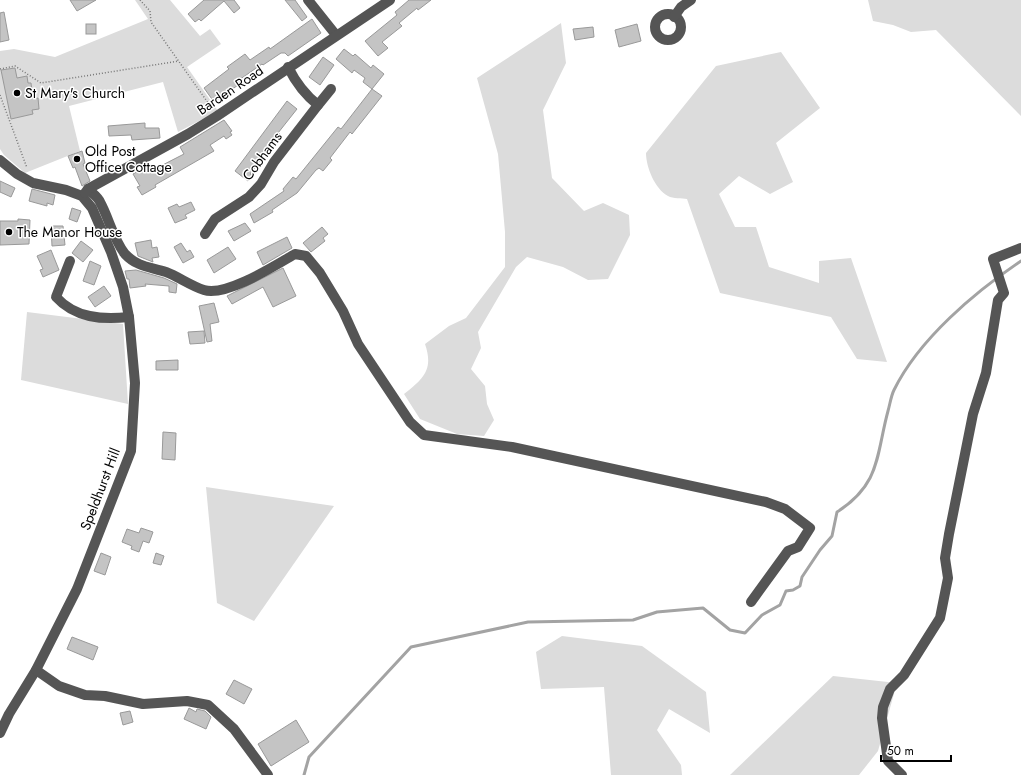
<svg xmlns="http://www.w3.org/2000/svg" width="1021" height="775" viewBox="0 0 1021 775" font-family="Jost,sans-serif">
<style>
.green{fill:#dcdcdc}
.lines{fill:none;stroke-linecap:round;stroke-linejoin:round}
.stream{stroke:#a3a3a3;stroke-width:3}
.building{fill:#c4c4c4;stroke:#999}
.path{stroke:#777;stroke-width:1.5;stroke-dasharray:1 2;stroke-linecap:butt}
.minor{stroke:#555;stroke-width:10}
.poi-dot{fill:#000;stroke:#fff;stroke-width:1.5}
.labels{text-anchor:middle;stroke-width:3;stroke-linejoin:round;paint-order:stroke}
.street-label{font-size:14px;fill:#000;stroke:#fff}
.poi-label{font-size:14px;fill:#000;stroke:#fff;text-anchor:start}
</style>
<rect width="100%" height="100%" fill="#fff"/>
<g class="green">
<polygon points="135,0 170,0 200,36 210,29 221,44 187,67 218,111 178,132 163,82 69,106 80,151 25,173 4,155 0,149 0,51 14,49 55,57 148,19"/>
<polygon points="868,0 1021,0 1021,116 936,30 911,32 893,25 873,21"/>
<path d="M561 23 566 63 543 110 552 178 584 211 603 203 629 215 630 235 608 279 588 280 563 267 527 257 516 267 478 332 481 348 471 369 485 386 487 404 494 420 484 436 457 434 420 419 404 394C423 379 434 370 425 344L449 326 466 318 505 267V232L498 154 477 78Z"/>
<path d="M781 52 820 108 776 143 793 182 770 194 739 176 719 194 735 227H756L769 267 819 283V261L851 258 887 362 857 359 831 317 720 293 687 199C682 198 673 199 668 196 655 189 646 167 646 153L716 66Z"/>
<polygon points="27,312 123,324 128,404 21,380"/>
<polygon points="206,487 334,506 254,621 217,603"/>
<polygon points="562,636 642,646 706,692 710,733 669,709 657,730 681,765 682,775 611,775 604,687 541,689 536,652"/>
<polygon points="833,676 897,683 878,751 859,775 730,775"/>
</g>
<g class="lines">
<path class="stream" d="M304 775 309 757 411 647 528 622 633 620 657 612 703 608 730 630 745 633 762 615 780 605 786 591 793 590 800 586 802 577 820 550 832 536 837 512C881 484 876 455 888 411 890 404 891 396 894 390 919 339 975 292 1021 261"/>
</g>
<g class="building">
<polygon points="70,0 96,0 77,11"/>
<polygon points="204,0 234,0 240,8 234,13 224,1 201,21 199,19 195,22 188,14"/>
<polygon points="285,0 295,0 307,17 302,21"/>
<polygon points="409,0 431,0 418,10 417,8 399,23 402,26 382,42 388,48 378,56 365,41 397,15 395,12"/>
<polygon points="4,12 9,40 0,42 0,13"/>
<polygon points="312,19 321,33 288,56 285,53 281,53 263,65 262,64 239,80 241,83 214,102 204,88 229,69 227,67 245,54 250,60 269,47 270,49"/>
<rect x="86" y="24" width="10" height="10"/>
<polygon points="637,24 641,41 619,47 615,30"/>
<polygon points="593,27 594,37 575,40 573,29"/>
<polygon points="344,49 353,56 355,54 371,68 373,65 384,74 372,89 363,82 365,78 354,70 352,73 336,59"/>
<polygon points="323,57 334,65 320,85 309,77"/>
<polygon points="15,68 17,78 27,76 28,83 31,83 33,99 38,98 39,109 32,110 33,114 11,119 1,70"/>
<polygon points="372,89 382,96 352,134 350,132 330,158 332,160 323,171 319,168 316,170 297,193 272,210 273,212 254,223 250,214 284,191 283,189 293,177 296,179 338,127 341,129"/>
<polygon points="287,101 297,109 278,133 280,134 250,174 252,175 248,181 235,171"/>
<polygon points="224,120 232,131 230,132 232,135 226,139 224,136 210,145 214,151 155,185 156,187 142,195 137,187 140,186 133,174 144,168 147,173 184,154 180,147"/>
<polygon points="145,123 145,128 159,128 160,138 132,140 131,135 109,136 108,126"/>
<polygon points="82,151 85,163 83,164 90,181 82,186 75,167 73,168 68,156"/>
<polygon points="0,181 15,188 11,197 0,192"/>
<polygon points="32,189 55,195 53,205 47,203 47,206 29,201"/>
<polygon points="191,202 195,210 185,215 187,218 175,223 168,208 177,204 179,207"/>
<polygon points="72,208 81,211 77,222 69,219"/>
<polygon points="18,219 30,220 29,244 0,245 0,221 18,221"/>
<polygon points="245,223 251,231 234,241 228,231"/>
<polygon points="51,226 63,226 65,245 52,246"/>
<polygon points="322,227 328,234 323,238 325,241 311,252 303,243"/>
<polygon points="287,237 292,248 263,265 257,252"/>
<polygon points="151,240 152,248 157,247 159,257 152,258 153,262 138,256 135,243"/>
<polygon points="81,241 93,250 83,262 72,253"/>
<polygon points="181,243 187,252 190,250 194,257 183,263 174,247"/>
<polygon points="228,247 236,259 214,273 207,260"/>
<polygon points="51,250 59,270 43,277 40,270 43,269 37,256"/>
<polygon points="90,261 101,266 94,285 83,281"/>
<polygon points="283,268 296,296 273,307 263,287 232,304 227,296"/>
<polygon points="136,270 164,278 177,284 176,293 169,292 169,286 145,284 146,286 130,288 129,279 127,279 125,271"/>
<polygon points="104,286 111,296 95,307 88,297"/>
<polygon points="214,303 219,322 210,324 212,341 207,342 199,306"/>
<polygon points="204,331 205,343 190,344 188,332"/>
<polygon points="178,360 178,370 156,370 156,361"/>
<polygon points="163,432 176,433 175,460 162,459"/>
<polygon points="141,528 153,532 149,543 143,541 139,552 131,549 132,546 122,542 127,529 139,533"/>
<polygon points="101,553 111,557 105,575 94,571"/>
<polygon points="156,553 164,556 161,565 153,563"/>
<polygon points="72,637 98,647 93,660 67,649"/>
<polygon points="234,680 252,689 244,704 226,694"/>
<polygon points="189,708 196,712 197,709 205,711 211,717 206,729 184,719"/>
<polygon points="130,711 133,722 123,725 120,713"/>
<polygon points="296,720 309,742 271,766 258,744"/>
</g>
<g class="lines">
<g class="path">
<polyline points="140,0 150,11 151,22 211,107"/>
<polyline points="0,69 15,66 41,83 179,61"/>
<polyline points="0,95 27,168"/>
</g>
<g class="minor">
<polyline points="308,0 336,35"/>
<circle cx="668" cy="27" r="13"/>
<polyline points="674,17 681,7 691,0"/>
<polyline points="318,105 331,89"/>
<polyline points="0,160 17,174 33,183 66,190 82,196 92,208 111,252 123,287 129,317 135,383 131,451 77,589 36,670 9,714 0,733"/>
<path d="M88 189C92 193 98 197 100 202 109 218 113 239 125 254 137 267 151 267 166 272 179 277 191 286 204 290 226 297 276 265 295 254L306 256 320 273 343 311 358 344 410 422 424 435 512 447 766 502 785 509 810 528 798 547 788 551 751 602"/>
<polyline points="85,193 88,189 188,134 217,116 390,0"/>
<path d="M205 234 215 219 249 197 261 184 274 162 318 105C304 94 296 83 288 67"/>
<path d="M70 261 56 297C75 318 102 320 129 317"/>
<polyline points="36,670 59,686 85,695 105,696 143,704 187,701 208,705 234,729 268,775"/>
<polyline points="902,775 888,761 882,718 883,707 890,689 904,675 940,618 948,578 945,558 949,534 973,414 986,373 998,300 1004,293 993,259 1021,248"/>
</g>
</g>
<g class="poi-dot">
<circle cx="17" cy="93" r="4"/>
<circle cx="77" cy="159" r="4"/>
<circle cx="9" cy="232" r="4"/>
</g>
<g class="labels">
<g class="street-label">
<text transform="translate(230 90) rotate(-34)" y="5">Barden Road</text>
<text transform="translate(262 156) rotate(-54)" y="5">Cobhams</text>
<text transform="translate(100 489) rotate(-69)" y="5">Speldhurst Hill</text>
</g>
<g class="poi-label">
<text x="25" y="98">St Mary's Church</text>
<text x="85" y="156">Old Post<tspan x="85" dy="16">Office Cottage</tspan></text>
<text x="17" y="237">The Manor House</text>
</g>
</g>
<path d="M881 755v6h70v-6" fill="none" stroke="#000000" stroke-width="2"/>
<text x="887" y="755" font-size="12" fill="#000000" stroke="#ffffff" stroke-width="3" paint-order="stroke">50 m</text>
</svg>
